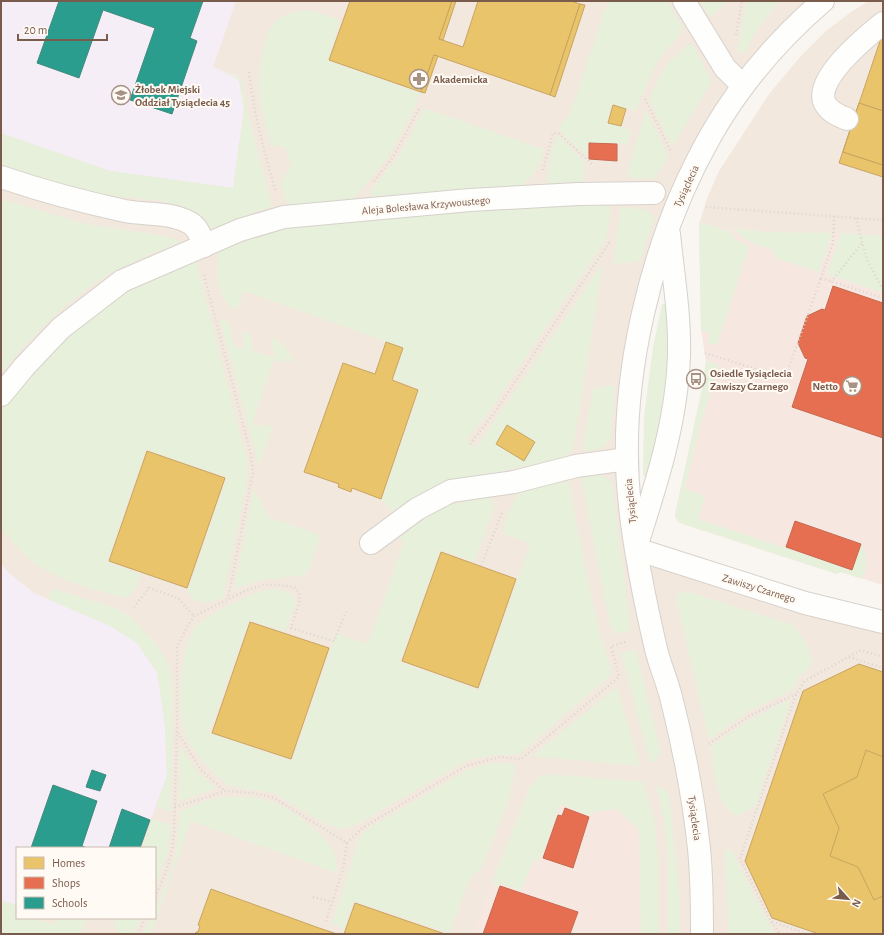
<svg xmlns="http://www.w3.org/2000/svg" width="884" height="935" viewBox="0 0 884 935" font-family="'Alegreya Sans',sans-serif">
<style>
.residential{fill:#f2e8de;fill-rule:evenodd}
.commercial{fill:#f6e8e1}
.education{fill:#f6eef6}
.green{fill:#e7f0db}
.homes{fill:#e9c46a;stroke:#c8a561}
.shops{fill:#e76f51;stroke:#c66950}
.schools{fill:#2a9d8f;stroke:#428a7b}
.lines{fill:none;stroke-linecap:round;stroke-linejoin:round}
.minor-casing{stroke:#d7d1cb;stroke-width:24}
.path{stroke:#dcd5d0;stroke-width:2.5;stroke-dasharray:1 3;stroke-linecap:butt}
.minor{stroke:#fefefd;stroke-width:22}
.labels{text-anchor:middle;stroke-width:4;stroke-linejoin:round;paint-order:stroke}
.poi-label{font-size:11px;font-weight:bold;fill:#7a5c4d;stroke:#fffaf3;text-anchor:start}
.street-label{font-size:11px;fill:#7a5c4d;stroke:#fffaf3}
</style>
<rect width="100%" height="100%" fill="#f9f5f0"/>
<g class="residential">
<path d="M1 1H812L704 130 665 206 656 231 625 535 883 616V934H1ZM17 848H155V918H17Z"/>
<polygon points="869,1 883,1 883,236 841,233 763,232 735,228 731,232 700,222 707,198 719,171 769,94 800,57 827,30 854,10"/>
</g>
<g class="commercial">
<polygon points="699,222 731,232 735,228 763,232 841,233 883,236 883,585 841,572 837,574 680,523 676,519 675,515 703,384 706,361 701,330"/>
<polygon points="549,774 558,774 614,782 643,798 657,934 472,934 530,786 539,777"/>
</g>
<g class="education">
<polygon points="1,1 236,1 213,67 238,76 244,109 233,188 110,171 1,133"/>
<polygon points="1,563 9,573 34,593 110,626 137,643 157,672 165,725 167,776 140,848 17,848 17,905 1,901"/>
</g>
<g class="green">
<polygon points="610,1 667,1 682,26 680,34 657,62 635,111 612,104 606,123 631,130 627,144 588,142 587,154 583,154 559,130 562,122 570,115 604,12"/>
<polygon points="700,1 728,1 710,17"/>
<polygon points="748,1 779,1 757,30 744,53 737,51 746,3"/>
<path d="M299 11H313L340 20 328 61 420 93 416 105 390 155 353 199 288 206 280 184 291 167 285 147 271 145C267 128 260 109 259 91 258 73 263 36 274 23 281 16 290 13 299 11Z"/>
<polygon points="692,42 712,82 672,147 649,100 661,74 670,61"/>
<path d="M216 69 241 78 248 114 272 207 244 216 212 229C206 222 201 214 193 210 165 198 130 199 100 194 67 187 33 176 1 164V133L110 171 233 188 244 109 239 80Z"/>
<path d="M424 108 543 149C543 164 531 179 519 187L373 198 370 191 396 160 409 139Z"/>
<polygon points="646,110 668,155 655,179 626,177"/>
<polygon points="558,135 585,162 584,181 547,184 551,153"/>
<path d="M1 199 86 224 170 237 181 242C157 252 131 261 108 275 66 300 32 336 1 374Z"/>
<path d="M608 200 611 209 606 239 489 412 467 439 475 449 603 263 573 450 563 459 515 468 452 484 397 518 382 499 420 389 393 379 404 348 244 291 237 309C215 302 217 271 218 252L260 234 296 226Z"/>
<polygon points="621,207 647,210 655,217 640,261 613,264"/>
<polygon points="699,222 731,232 735,239 749,246 717,345 708,343 710,333 701,330"/>
<path d="M735 228 763 232 832 233 819 272 776 258 772 250C758 244 742 242 735 228Z"/>
<polygon points="841,233 883,236 883,293 827,274"/>
<path d="M196 261 248 464 247 482 224 594 223 598 205 603 193 600 188 590 227 477 146 450 107 562 141 574 134 592 126 598C94 589 58 582 31 560 20 551 11 539 1 529V412L5 406 54 351 84 323 125 291Z"/>
<path d="M662 304H668C670 366 662 416 649 477L643 476 644 416 653 348Z"/>
<path d="M220 319 229 323 234 346 245 349 242 331 250 334 253 351 275 358 271 337C282 342 288 351 295 361H273L252 425 273 426 259 466Z"/>
<path d="M706 361 719 365 700 426 685 489 705 496 698 519 852 570 861 544C868 556 868 566 862 579L841 572 837 574 680 523 676 519 675 515 703 384Z"/>
<polygon points="611,385 615,387 611,439 600,449 582,451 593,389"/>
<polygon points="601,474 612,482 631,631 620,633 614,632 610,625 581,478"/>
<path d="M569 481C581 546 592 612 612 674L518 755C498 754 482 755 463 763L359 823C354 825 347 829 342 829 330 829 290 802 277 795 263 788 235 791 225 783 212 773 193 752 186 736 176 712 180 656 192 632 199 617 257 589 274 589 280 589 288 592 293 596L296 601 285 632 249 620 209 733 292 761 336 634 368 644 404 542 400 540 407 527 441 507 490 496 495 506 474 562 440 550 400 662 479 690 530 544 503 533C505 518 512 498 525 489 531 485 561 483 569 481Z"/>
<polygon points="254,488 268,517 316,533 320,538 309,570 304,575 257,581 234,590"/>
<polygon points="52,588 115,608 130,616 152,639 164,655 171,672 173,690 171,812 156,806 167,776 165,725 157,672 137,643 110,626 48,599"/>
<path d="M686 591 793 625C801 636 817 655 810 668L799 676 794 689 749 711 709 740 676 598 679 593Z"/>
<polygon points="636,650 661,752 656,761 650,763 621,653"/>
<polygon points="617,687 640,766 532,756"/>
<path d="M786 701 789 702V706L755 807 737 816C714 805 715 769 710 747L749 720Z"/>
<polygon points="180,746 199,774 214,786 214,789 179,801"/>
<polygon points="491,763 516,764 508,802 481,869 470,878 449,933 354,901 344,929 332,924 358,842 364,831 467,770"/>
<polygon points="549,774 643,782 654,818 658,854 658,934 641,934 639,830 617,809 593,812 589,815 560,804 541,858 533,862 521,891 501,883 496,888 493,880 530,786 539,777"/>
<path d="M656 786 668 792 670 802 680 902V934H668C669 883 670 835 656 786Z"/>
<path d="M224 797C240 797 257 796 272 802 292 810 316 827 329 844 335 851 337 864 337 873L191 821 151 934H143L150 918H155C155 903 163 891 169 877 177 856 178 834 179 812L206 800Z"/>
<polygon points="152,819 171,825 168,851 155,888 155,848 142,848"/>
<polygon points="725,849 730,850 733,853 774,934 728,934"/>
<polygon points="1,901 17,905 17,918 33,918 53,925 56,918 86,918 80,934 9,934 1,931"/>
<polygon points="116,918 141,918 133,934 119,933 114,924"/>
</g>
<g class="homes">
<polygon points="350,1 452,1 439,39 463,47 478,1 571,1 580,4 550,95 434,55 421,92 329,60"/>
<polygon points="452,1 456,1 443,40 439,39"/>
<polygon points="580,4 585,5 555,97 550,95"/>
<polygon points="883,32 883,111 859,103 843,152 883,165 883,177 839,163"/>
<polygon points="434,55 438,56 425,93 421,92"/>
<polygon points="859,103 883,111 883,165 843,152"/>
<polygon points="613,105 626,109 621,126 608,123"/>
<polygon points="386,342 403,348 392,380 418,390 381,499 352,488 351,492 338,487 339,484 304,472 343,363 375,374"/>
<polygon points="507,425 535,442 524,461 496,444"/>
<polygon points="147,451 225,478 187,588 109,561"/>
<polygon points="441,552 516,579 478,688 402,661"/>
<polygon points="250,622 329,648 291,759 212,733"/>
<polygon points="859,664 883,672 883,934 819,934 772,918 745,861 803,691"/>
<polygon points="866,750 883,757 883,896 874,900 858,867 830,856 839,828 823,794 857,777"/>
<polygon points="211,889 319,928 337,934 195,934 196,932 198,932 200,926 198,925"/>
<polygon points="355,903 445,934 344,934"/>
</g>
<g class="shops">
<polygon points="589,143 617,144 617,161 589,159"/>
<polygon points="833,286 883,303 883,438 792,407 808,359 805,358 798,343 807,316 822,309 825,310"/>
<polygon points="795,521 861,544 852,570 786,547"/>
<polygon points="565,808 589,817 573,868 543,858 558,815 562,816"/>
<polygon points="500,886 578,912 570,934 483,934"/>
</g>
<g class="schools">
<polygon points="59,1 203,1 190,38 197,41 172,114 130,100 155,28 103,10 79,78 37,63"/>
<polygon points="92,770 106,775 100,791 86,787"/>
<polygon points="53,785 97,801 82,846 87,848 31,848"/>
<polygon points="122,809 150,820 140,848 109,848"/>
</g>
<g class="lines">
<defs>
<g id="minor">
<polyline points="684,1 725,68 743,86"/>
<path d="M847 119C840 116 831 113 826 105 810 82 867 36 883 23"/>
<path d="M1 177C42 191 83 202 125 211 146 215 169 212 188 222 198 226 201 237 204 246"/>
<polyline points="1,395 24,367 61,328 122,281 240,230 284,217 470,200 578,194 654,193"/>
<polyline points="371,543 417,509 451,491 514,482 576,466 627,459"/>
<path d="M637 544C657 482 677 420 679 355 680 314 673 274 669 234"/>
<polyline points="636,549 805,603 883,622"/>
<path d="M702 934C702 906 702 877 699 849 694 800 684 749 672 701 668 683 660 666 656 649 645 602 635 553 630 506 616 385 651 240 711 135 740 84 779 39 823 1"/>
</g>
</defs>
<use href="#minor" class="minor-casing"/>
<g class="path">
<polyline points="736,35 742,1"/>
<path d="M249 72C254 113 264 152 276 192"/>
<polyline points="645,99 671,152"/>
<polyline points="543,170 553,133 558,133 593,165"/>
<polyline points="374,181 393,157 420,107"/>
<polyline points="706,207 883,220"/>
<polyline points="834,216 833,243 821,278 883,298"/>
<polyline points="856,218 867,260 883,290"/>
<polyline points="204,275 251,455 253,472 228,599"/>
<polyline points="831,282 862,243"/>
<polyline points="705,353 785,378 821,278"/>
<polyline points="470,444 492,416 611,240"/>
<polyline points="481,566 503,510"/>
<polyline points="134,607 149,588 178,598 194,616"/>
<polyline points="849,657 883,668"/>
<polyline points="178,733 201,770 225,791"/>
<polyline points="709,744 749,716 796,694"/>
<polyline points="175,807 226,791 254,793 274,798 347,843 343,869 326,921"/>
<polyline points="347,843 362,828 466,766 500,757 521,759 619,677 611,646 628,641"/>
<polyline points="155,897 164,877 171,855 174,834 177,724 177,647 187,627 194,616 245,591 263,585 280,585 294,587 299,592 300,600 291,628 334,641 346,612"/>
<polyline points="313,897 332,902"/>
<polyline points="771,922 780,934"/>
<polyline points="138,934 145,918"/>
<polyline points="807,934 771,921 740,859 796,694 805,681 861,650 883,657"/>
</g>
<use href="#minor" class="minor"/>
</g>
<defs>
<symbol id="pharmacy-ring" viewBox="-11 -11 22 22"><circle r="9.5" fill="#fffaf3" stroke="#a69286" stroke-width="1.5"/><path d="M-2-6h4v4h4v4h-4v4h-4v-4h-4v-4h4Z" fill="#a69286"/></symbol>
<symbol id="school-ring" viewBox="-11 -11 22 22"><circle r="9.5" fill="#fffaf3" stroke="#a69286" stroke-width="1.5"/><path d="M0-5L7-2L0 1L-7-2ZM-4 1L0 2.5L4 1V4Q0 6-4 4Z" fill="#a69286"/></symbol>
<symbol id="bus-ring" viewBox="-11 -11 22 22"><circle r="9.5" fill="#fffaf3" stroke="#a69286" stroke-width="1.5"/><path d="M-5-6H5V4H4V6H2V4H-2V6H-4V4H-5ZM-3.5-4V0h7V-4ZM-3.5 1.2v1.5H-2V1.2ZM2 1.2v1.5H3.5V1.2Z" fill="#a69286"/></symbol>
<symbol id="supermarket-ring" viewBox="-11 -11 22 22"><circle r="9.5" fill="#fffaf3" stroke="#a69286" stroke-width="1.5"/><path d="M-6-5.5h2.5l.6 2H6L4.5 2H-2.5L-4.4-4H-6ZM-1.5 3.2a1.3 1.3 0 1 0 .1 0ZM3 3.2a1.3 1.3 0 1 0 .1 0Z" fill="#a69286"/></symbol>
</defs>
<g fill-rule="evenodd">
<use href="#pharmacy-ring" x="408" y="68" width="22" height="22"/>
<use href="#school-ring" x="110" y="84" width="22" height="22"/>
<use href="#bus-ring" x="685" y="368" width="22" height="22"/>
<use href="#supermarket-ring" x="841" y="375" width="22" height="22"/>
</g>
<g class="labels">
<g class="poi-label">
<text x="433" y="83">Akademicka</text>
<text x="135" y="93">Żłobek Miejski<tspan x="135" dy="13">Oddział Tysiąclecia 45</tspan></text>
<text x="710" y="377">Osiedle Tysiąclecia<tspan x="710" dy="13">Zawiszy Czarnego</tspan></text>
<text x="838" y="390" text-anchor="end">Netto</text>
</g>
<g class="street-label">
<text transform="translate(686 186) rotate(-65)" y="4">Tysiąclecia</text>
<text transform="translate(426 205) rotate(-5)" y="4">Aleja Bolesława Krzywoustego</text>
<text transform="translate(630 501) rotate(-96)" y="4">Tysiąclecia</text>
<text transform="translate(759 588) rotate(17)" y="4">Zawiszy Czarnego</text>
<text transform="translate(695 818) rotate(82)" y="4">Tysiąclecia</text>
</g>
</g>
<rect width="884" height="935" fill="none" stroke="#7a5c4d" stroke-width="4"/>
<rect x="16" y="847" width="140" height="72" fill="#fffaf3" stroke="#cabbb1"/>
<rect x="24" y="857" width="20" height="12" fill="#e9c46a" stroke="#cabbb1"/>
<text x="52" y="867" font-size="12" fill="#7a5c4d">Homes</text>
<rect x="24" y="877" width="20" height="12" fill="#e76f51" stroke="#cabbb1"/>
<text x="52" y="887" font-size="12" fill="#7a5c4d">Shops</text>
<rect x="24" y="897" width="20" height="12" fill="#2a9d8f" stroke="#cabbb1"/>
<text x="52" y="907" font-size="12" fill="#7a5c4d">Schools</text>
<g transform="translate(848 899) rotate(117)" stroke="#fffaf3" stroke-width="3" paint-order="stroke">
<path d="M0-3L7 15L0 10L-7 15Z" fill="#7a5c4d"/>
<text y="-6" font-size="11" font-weight="bold" text-anchor="middle" fill="#7a5c4d">N</text>
</g>
<path d="M18 34v6h89v-6" fill="none" stroke="#7a5c4d" stroke-width="2"/>
<text x="24" y="34" font-size="12" fill="#7a5c4d" stroke="#fffaf3" stroke-width="3" paint-order="stroke">20 m</text>
</svg>
